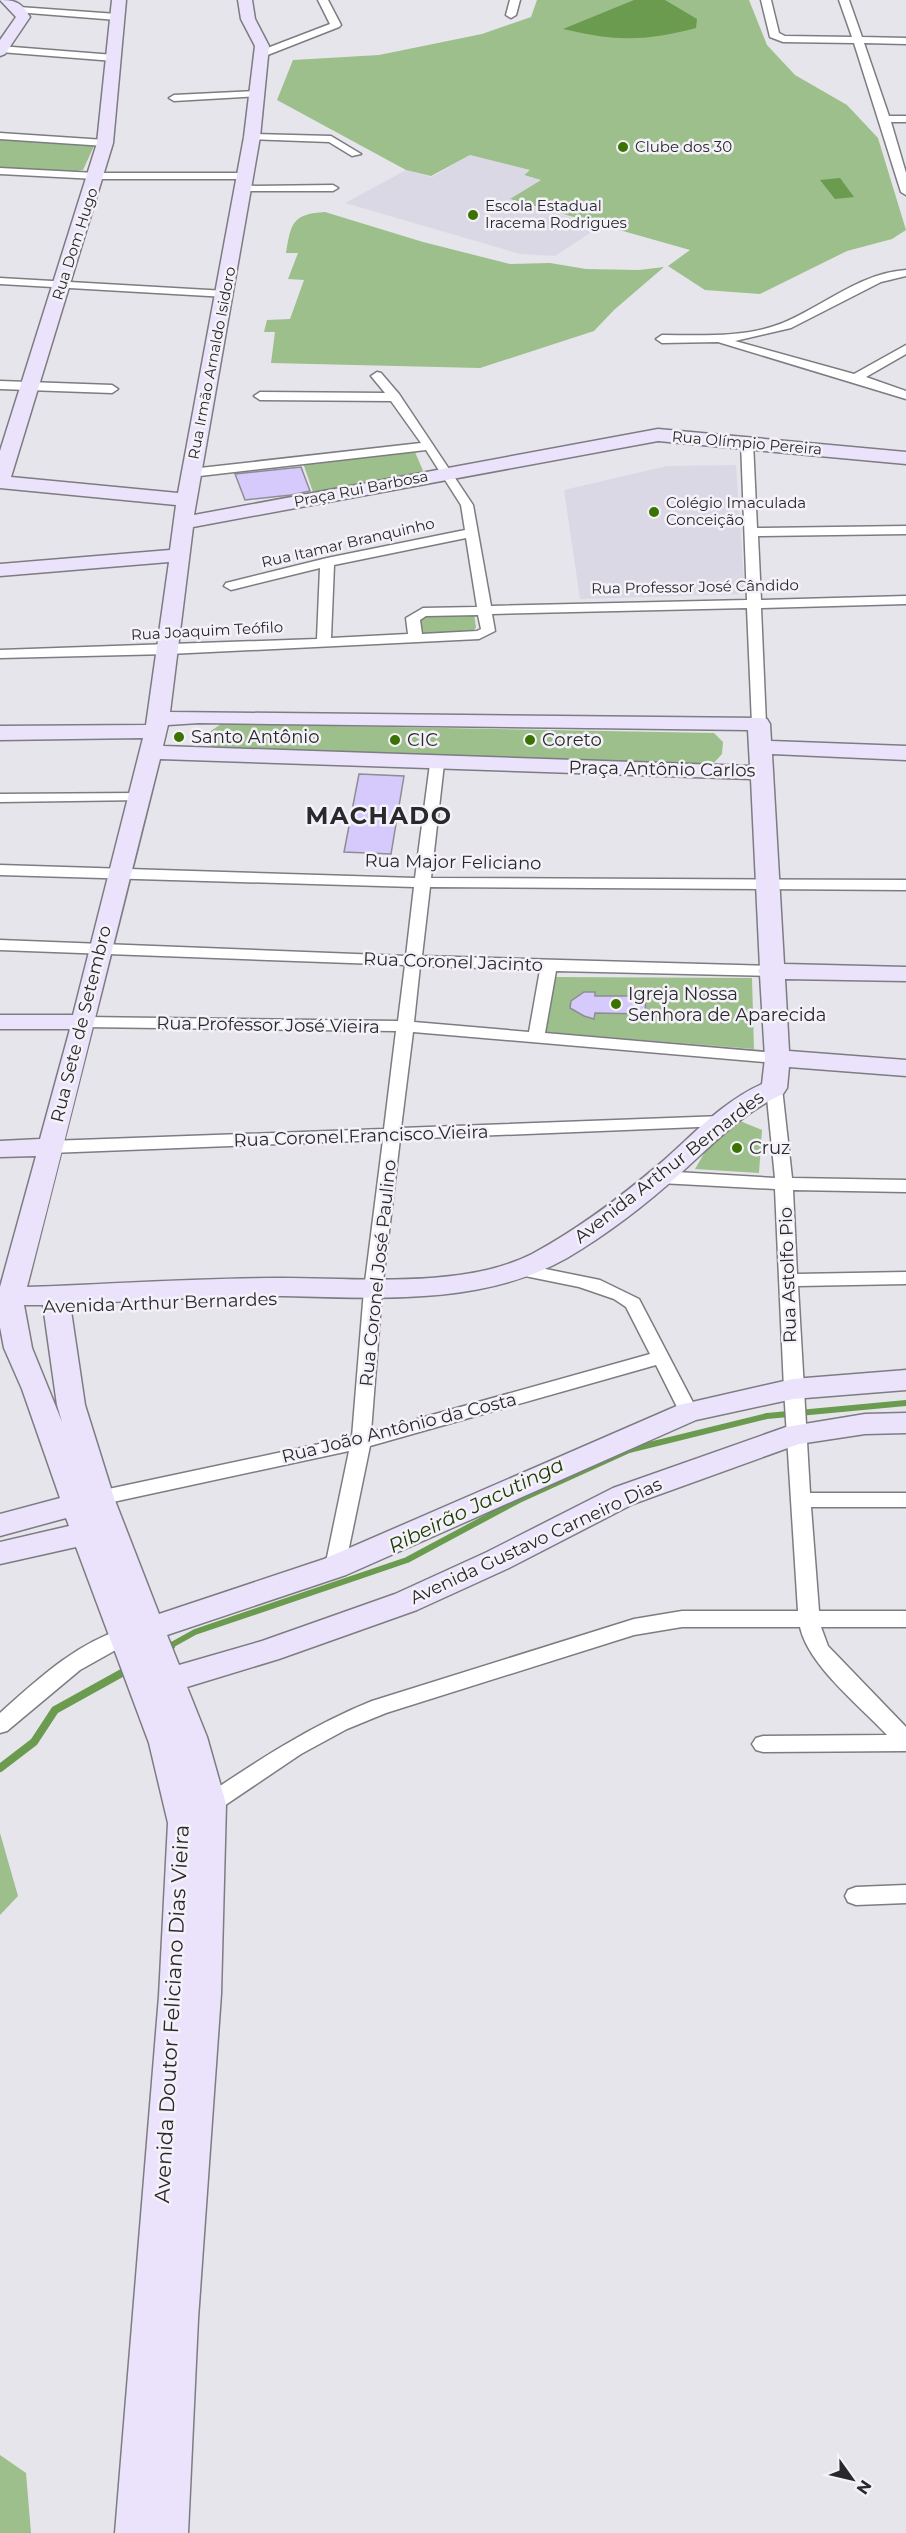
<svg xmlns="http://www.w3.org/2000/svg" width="906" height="2533" viewBox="0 0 906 2533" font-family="Montserrat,sans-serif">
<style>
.built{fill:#dbd8e5}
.green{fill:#9dbf8b}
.water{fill:#6a9b4e}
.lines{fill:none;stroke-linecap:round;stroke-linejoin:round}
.stream-far1{stroke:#6a9b4e;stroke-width:6}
.stream{stroke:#6a9b4e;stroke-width:8}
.building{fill:#d6c9fc;stroke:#8e8d92;stroke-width:1.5}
.street-casing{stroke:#7d7c81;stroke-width:3}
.secondary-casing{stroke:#7d7c81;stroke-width:3}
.street{fill:#fff;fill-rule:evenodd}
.secondary{fill:#eae3fb;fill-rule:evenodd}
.poi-dot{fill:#3a7302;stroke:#f4f2f8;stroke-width:2}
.labels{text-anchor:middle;stroke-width:5;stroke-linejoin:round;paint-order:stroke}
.far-poi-label{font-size:15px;fill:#29282b;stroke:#f4f2f8;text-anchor:start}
.far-street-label{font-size:15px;fill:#29282b;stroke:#f4f2f8}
.poi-label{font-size:18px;fill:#29282b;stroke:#f4f2f8;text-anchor:start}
.street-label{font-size:18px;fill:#29282b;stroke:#f4f2f8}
.water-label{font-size:20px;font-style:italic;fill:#1a3a01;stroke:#f4f2f8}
.near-street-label{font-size:21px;fill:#29282b;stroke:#f4f2f8}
.district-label{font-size:24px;font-weight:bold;letter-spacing:1.5px;fill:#29282b;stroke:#f4f2f8}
</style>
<rect width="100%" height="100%" fill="#e6e5eb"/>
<g class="built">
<polygon points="470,155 530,170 523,175 541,180 510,200 601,226 555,256 520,254 345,203 406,170 432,177"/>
<polygon points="736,465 745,594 580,599 564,490 667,466"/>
</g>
<g class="green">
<polygon points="537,0 749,0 767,45 795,75 847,105 878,138 906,230 892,239 847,251 760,294 705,290 668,266 690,250 510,199 541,180 524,175 530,170 470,155 431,176 406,170 277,100 293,60 379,55 482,34 531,17"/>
<polygon points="0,138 89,143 94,146 83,170 76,171 0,169"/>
<path d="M325 212 423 242 510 264 550 263 586 269 639 270 664 267 614 310 594 331 480 368 271 363 275 332H264L267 320 290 319 304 280 288 279 298 253H286C291 222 293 214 325 212Z"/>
<polygon points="415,452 424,473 313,492 303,463"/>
<polygon points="474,613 476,628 470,633 419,634 419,620 425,614"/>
<polygon points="221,724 714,733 723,742 722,754 711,766 221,750 206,744 205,735"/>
<polygon points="554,977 752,978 754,1049 544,1032"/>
<polygon points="740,1121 762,1130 759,1173 695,1169 716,1133"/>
<polygon points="0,1833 18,1896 0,1915"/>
<polygon points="0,2455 26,2473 31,2533 0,2533"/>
</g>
<g class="water">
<path d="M634 0H665L697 19 696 28C643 42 615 41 563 29Z"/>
<polygon points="840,178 854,197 835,199 820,180"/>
</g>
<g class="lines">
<polyline class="stream-far1" points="168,1647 195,1632 407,1560 519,1500 629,1450 767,1416 906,1403"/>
<g class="stream">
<polyline points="165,1649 171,1646"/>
<polyline points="0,1768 34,1742 55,1710 129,1669"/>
</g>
</g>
<g class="building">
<polygon points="301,467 310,491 291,495 245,500 235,474"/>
<polygon points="359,774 404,776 391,854 344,852"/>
<polygon points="584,992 595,992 595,996 646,996 645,1014 595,1013 594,1019 584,1016 570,1008 571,1001"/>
</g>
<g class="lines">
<defs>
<g id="street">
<polygon points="318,0 328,0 341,25 339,27 265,56 257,56 257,52 330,24"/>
<polygon points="510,0 520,0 516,15 511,18 506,15"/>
<polygon points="761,0 771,0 779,33 785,36 852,37 839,0 849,0 862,37 906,38 906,44 864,43 889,116 906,116 906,122 891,122 906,173 906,195 901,192 854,43 783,42 770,37"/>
<polygon points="19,7 117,14 122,17 117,20 16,12 16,8"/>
<polygon points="0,46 114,55 119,58 114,61 0,52"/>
<polygon points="256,91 261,94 260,96 174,101 169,98 174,95"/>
<polygon points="0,133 105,140 110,143 105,146 0,139"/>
<polygon points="252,134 331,136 361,154 352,156 329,142 248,139 248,135"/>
<polygon points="0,168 96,173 246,173 251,176 246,179 96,179 0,174"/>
<polygon points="244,186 333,185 338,188 333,191 240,191 240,187"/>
<path d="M906 270V276L881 282 791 328 735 341 854 374 906 345V354L866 377 906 391V399L718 342 662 343 656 339 662 335C701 335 744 338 780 324 823 307 859 273 906 270Z"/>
<polygon points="0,278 226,291 232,294 226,297 0,284"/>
<path d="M377 372 381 373 399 394 473 505 491 606 747 600 741 442 747 438 753 442 757 528 906 526V534L758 536 761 600 906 596V604L761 608 766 724 759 728 752 724 747 608 492 614 495 631 479 639 169 654 0 658V650L317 639 320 568 231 590 224 586 226 583 327 558 465 530 461 505 426 450 191 477 185 473 191 469 421 443 391 401 260 400 254 396 260 392 385 393 371 376ZM466 538 477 607 423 608 406 618 408 634 331 638 334 565ZM478 615 481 629 477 631 422 634 420 620 426 616Z"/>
<polygon points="0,381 112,385 118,389 112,393 0,389"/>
<path d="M437 760 444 764 431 878 906 880V890L430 887 422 956 770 966 778 971 770 976 556 971 545 1033 777 1053 785 1058 777 1063 413 1032 401 1128 723 1116 732 1121 723 1126 400 1139 382 1290 371 1432 650 1354 626 1307 614 1299 579 1287 515 1274 512 1270 515 1266 521 1264 600 1280 639 1299 698 1412 696 1417H682L656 1365 370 1446 345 1567 342 1572 335 1574 328 1572 325 1567 349 1451 99 1505 92 1503 89 1498 92 1493 99 1491 352 1437 364 1290 383 1140 50 1153 41 1147 50 1141 384 1129 396 1031 84 1027 76 1022 84 1017 398 1021 405 965 0 950V940L406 956 414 887 0 875V865L415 878 430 764ZM420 966 540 970 529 1032 414 1022Z"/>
<polygon points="139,793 144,794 146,797 144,800 0,802 0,794"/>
<path d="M774 1083 782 1088 792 1178 906 1180V1192L793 1190 797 1274 906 1272V1284L798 1286 810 1493H906V1507H811L819 1611H906V1627H821L828 1646 906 1727V1751L763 1752 756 1750 752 1744 756 1738 763 1736 887 1735C860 1706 808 1665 800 1627H682L634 1635 386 1713 347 1729 301 1754 218 1810 201 1816 193 1813 190 1807 193 1801 202 1798C257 1761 310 1726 372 1701L634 1619 682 1611H798L784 1389 775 1189 660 1183 651 1177 660 1171 775 1178 766 1088Z"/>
<path d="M123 1629 130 1632 133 1637 130 1642 80 1670 7 1731 0 1733V1713C37 1680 75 1644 123 1629Z"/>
<polygon points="906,1885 906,1903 856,1905 848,1902 845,1896 848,1890 856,1887"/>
</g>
<g id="secondary">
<path d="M0 0C16 0 22 3 30 17L5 54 0 56V40L16 17Z"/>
<path d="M112 0H126L113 143 11 477 178 493 244 137 255 46 241 19 238 0H252L255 19 269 46 260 137 194 515 658 429 906 452V464L658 441 193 527 170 712 759 718 767 719 770 724 771 741 906 746V760L772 754 784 964 906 967V981L785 979 789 1051 906 1060V1076L789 1067 787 1088 783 1094C743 1112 715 1142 683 1171 648 1203 608 1234 567 1258 482 1306 378 1298 283 1296 213 1295 141 1301 70 1304L85 1405 114 1498 159 1614 324 1559 679 1405 793 1379 906 1370V1390L793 1399 696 1420 346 1575 167 1635 179 1665 262 1641 395 1594 487 1552 613 1488 786 1427 865 1414 906 1413V1433L865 1434 799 1444 633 1504 509 1568 417 1610 279 1659 187 1687 207 1737 226 1804 221 1994 198 2319 188 2533H115L159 1996 168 1823 149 1743 76 1547 0 1564V1542L69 1526 66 1518 0 1536V1514L60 1498 22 1389 4 1348 0 1327V1287L36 1156 0 1157V1141L40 1139 70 1029H0V1015H73L143 738 0 740V726L146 725 169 562 0 576V564L170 550 176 505 0 488V451L97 143ZM199 723 748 730 750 766 163 746 168 725ZM160 759 751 779 760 968 758 971 760 975 765 1058 762 1084C722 1102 694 1134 662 1162 622 1196 579 1229 532 1254 463 1289 358 1278 281 1278 197 1278 111 1284 27 1287 73 1111 115 935 160 759ZM24 1305H43L57 1405 62 1422 32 1348Z"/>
</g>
</defs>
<use href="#street" class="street-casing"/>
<use href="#secondary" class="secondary-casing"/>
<use href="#street" class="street"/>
<use href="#secondary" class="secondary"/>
</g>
<g class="poi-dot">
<circle cx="623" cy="147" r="6"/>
<circle cx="473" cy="215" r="6"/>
<circle cx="654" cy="512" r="6"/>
<circle cx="179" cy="737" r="6"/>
<circle cx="395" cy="740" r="6"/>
<circle cx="530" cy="740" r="6"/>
<circle cx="616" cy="1004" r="6"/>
<circle cx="737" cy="1148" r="6"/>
</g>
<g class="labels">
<g class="far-poi-label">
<text x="635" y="152">Clube dos 30</text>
<text x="485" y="211">Escola Estadual<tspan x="485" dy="17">Iracema Rodrigues</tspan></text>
<text x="666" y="508">Colégio Imaculada<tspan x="666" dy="17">Conceição</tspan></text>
</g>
<g class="far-street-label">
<text transform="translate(75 244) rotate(-72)" y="5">Rua Dom Hugo</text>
<text transform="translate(212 363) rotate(-79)" y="5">Rua Irmão Arnaldo Isidoro</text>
<text transform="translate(747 443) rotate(5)" y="5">Rua Olímpio Pereira</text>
<text transform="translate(361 489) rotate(-11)" y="5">Praça Rui Barbosa</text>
<text transform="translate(348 543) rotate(-13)" y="5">Rua Itamar Branquinho</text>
<text transform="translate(695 587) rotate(-1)" y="5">Rua Professor José Cândido</text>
<text transform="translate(207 631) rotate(-3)" y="5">Rua Joaquim Teófilo</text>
</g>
<g class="poi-label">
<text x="191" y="743">Santo Antônio</text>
<text x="407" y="746">CIC</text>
<text x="542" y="746">Coreto</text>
<text x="628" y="1000">Igreja Nossa<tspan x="628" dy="21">Senhora de Aparecida</tspan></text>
<text x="749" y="1154">Cruz</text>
</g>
<g class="street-label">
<text transform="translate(662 769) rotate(1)" y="6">Praça Antônio Carlos</text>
<text transform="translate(453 862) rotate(1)" y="6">Rua Major Feliciano</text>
<text transform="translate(453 962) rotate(2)" y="6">Rua Coronel Jacinto</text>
<text transform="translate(81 1024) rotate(-76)" y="6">Rua Sete de Setembro</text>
<text transform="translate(268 1025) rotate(1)" y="6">Rua Professor José Vieira</text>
<text transform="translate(361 1136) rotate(-2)" y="6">Rua Coronel Francisco Vieira</text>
<text transform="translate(669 1167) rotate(-38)" y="6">Avenida Arthur Bernardes</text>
<text transform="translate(378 1273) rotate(-84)" y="6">Rua Coronel José Paulino</text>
<text transform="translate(788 1275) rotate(-92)" y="6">Rua Astolfo Pio</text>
<text transform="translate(160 1303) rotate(-2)" y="6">Avenida Arthur Bernardes</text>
<text transform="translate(399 1428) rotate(-14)" y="6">Rua João Antônio da Costa</text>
<text transform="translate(536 1541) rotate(-25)" y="6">Avenida Gustavo Carneiro Dias</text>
</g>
<g class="water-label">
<text transform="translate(476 1505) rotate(-26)" y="7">Ribeirão Jacutinga</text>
</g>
<g class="near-street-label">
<text transform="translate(172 2014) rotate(-87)" y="7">Avenida Doutor Feliciano Dias Vieira</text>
</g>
<g class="district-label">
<text x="379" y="824">MACHADO</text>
</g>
</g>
<g transform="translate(852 2479) rotate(124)" stroke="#f4f2f8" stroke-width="4.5" paint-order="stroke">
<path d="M0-4.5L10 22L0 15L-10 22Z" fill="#29282b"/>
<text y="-9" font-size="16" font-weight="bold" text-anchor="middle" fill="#29282b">N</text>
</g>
</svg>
